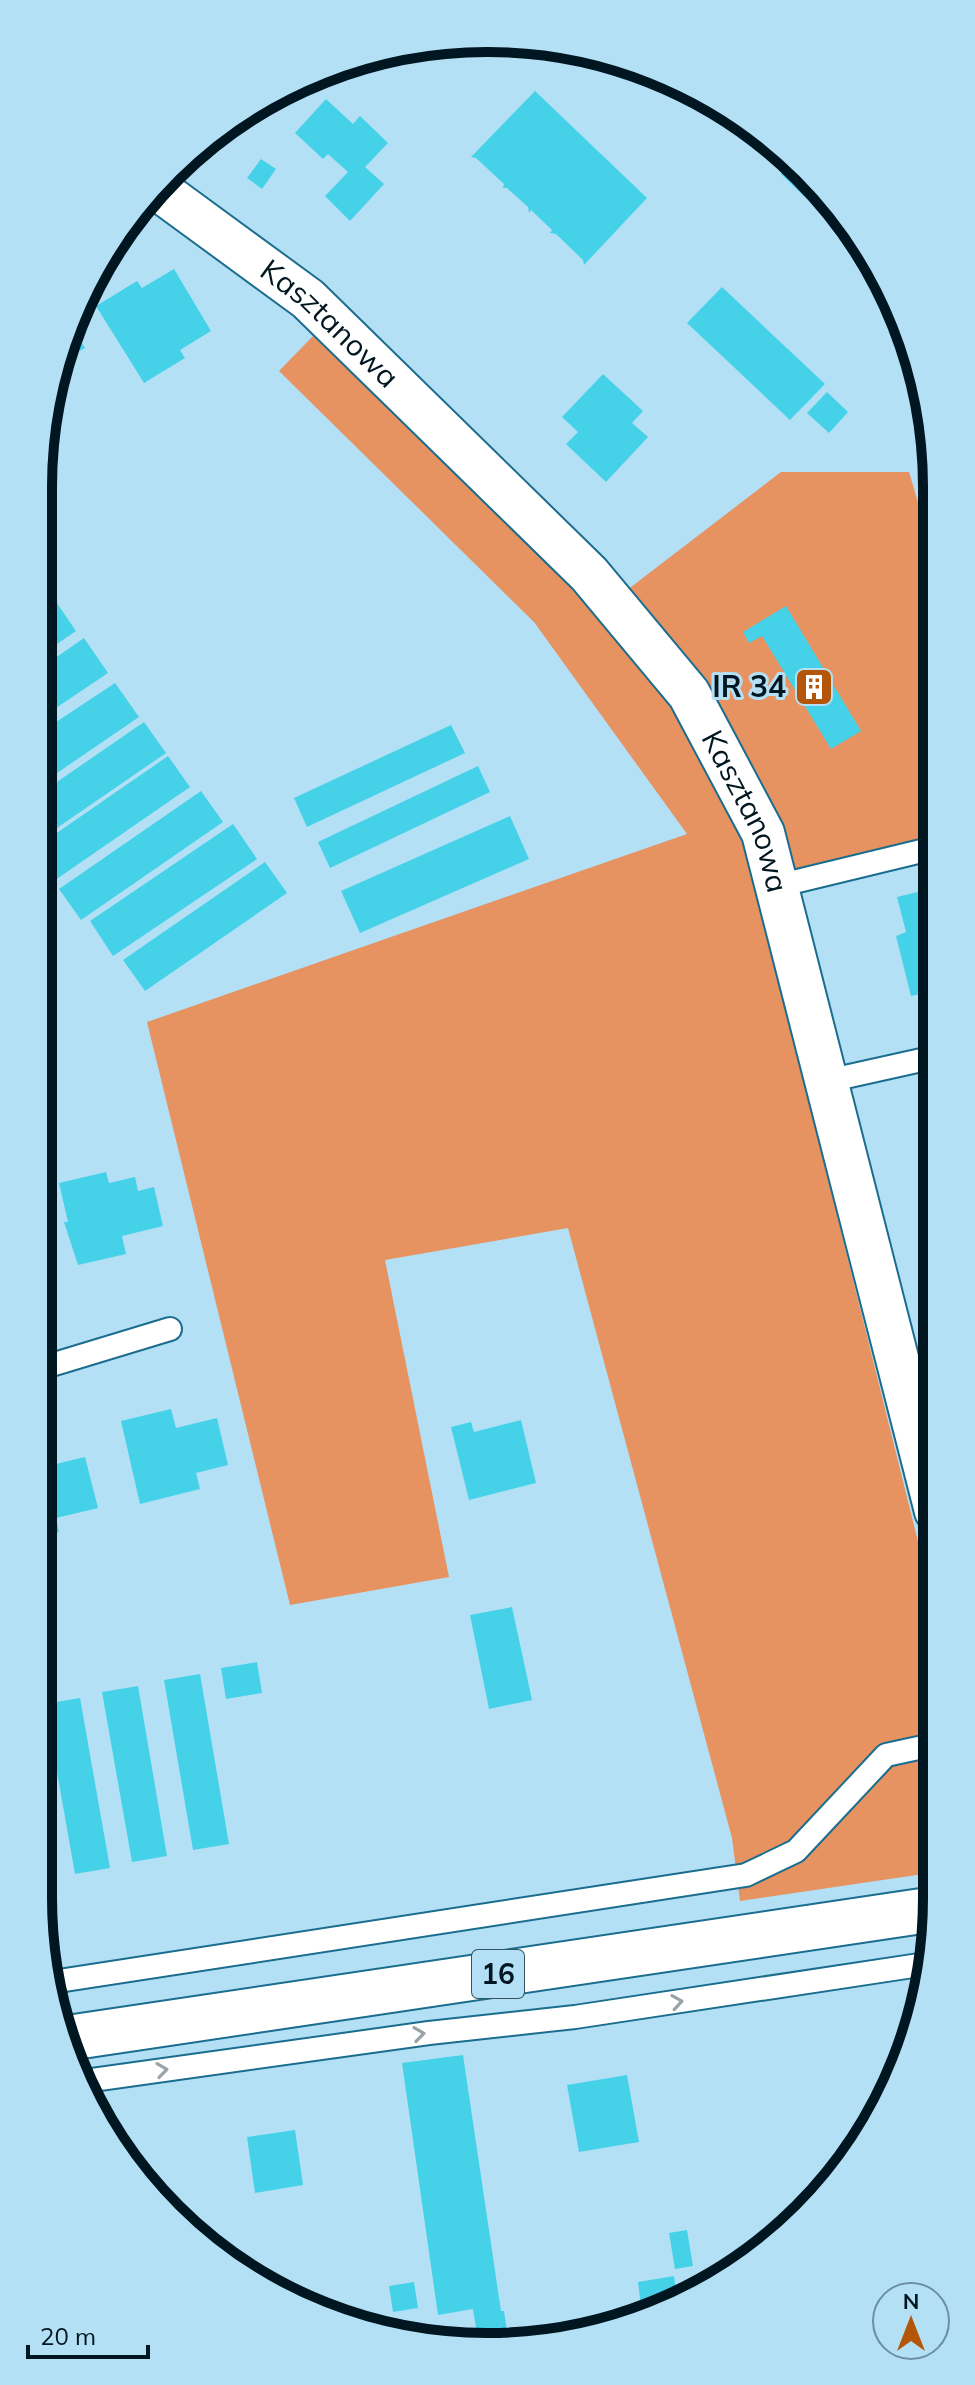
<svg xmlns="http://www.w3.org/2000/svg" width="975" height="2385" viewBox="0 0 975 2385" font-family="Mulish,sans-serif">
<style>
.green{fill:#e69261}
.building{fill:#45d2e8}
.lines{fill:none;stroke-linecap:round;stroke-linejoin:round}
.lane-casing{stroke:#1a6d8e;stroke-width:26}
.street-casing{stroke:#1a6d8e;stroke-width:46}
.primary-casing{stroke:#1a6d8e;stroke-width:48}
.lane{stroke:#fff;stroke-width:22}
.street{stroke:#fff;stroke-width:42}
.primary{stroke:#fff;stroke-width:44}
.oneway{stroke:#99a2a6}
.labels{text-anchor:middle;stroke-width:6;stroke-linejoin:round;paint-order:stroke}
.shield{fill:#b4e0f6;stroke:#365360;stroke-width:2}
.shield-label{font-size:28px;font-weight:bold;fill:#001620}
.street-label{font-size:30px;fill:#001620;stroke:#b4e0f6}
.poi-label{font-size:30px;font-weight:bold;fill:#001620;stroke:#b4e0f6;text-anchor:end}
.rim{fill:none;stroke:#001620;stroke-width:10}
</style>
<rect width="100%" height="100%" fill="#b4e0f6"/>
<polygon class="green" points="313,336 601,610 781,472 909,472 933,553 934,837 754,881 936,1614 937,1872 740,1901 732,1838 568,1228 385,1260 449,1577 290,1605 147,1022 687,834 534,622 279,371"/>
<g class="building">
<polygon points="535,91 647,198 584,265 583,260 556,234 550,233 552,230 531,210 529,213 528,207 507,188 503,188 504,184 476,158 471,157"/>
<polygon points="326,99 353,124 360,116 388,143 365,167 384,184 350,221 325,196 348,172 328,154 323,159 295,133"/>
<polygon points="261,159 276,169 262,189 247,178"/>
<polygon points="793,162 826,191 869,259 781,174"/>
<polygon points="174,269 211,331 180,350 185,358 144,383 96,306 137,281 142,288"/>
<polygon points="722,287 825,384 790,420 687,323"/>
<polygon points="72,326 85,348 58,363 62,343"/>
<polygon points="603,374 643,411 632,423 648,437 606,482 566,444 578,432 562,417"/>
<polygon points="827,392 848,412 829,433 807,413"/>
<polygon points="52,596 76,631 38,657 38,606"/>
<polygon points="786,606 861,731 831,749 762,636 749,643 743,632"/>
<polygon points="84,638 108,673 38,720 38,670"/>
<polygon points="115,683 139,717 38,786 38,734"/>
<polygon points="144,722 166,753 38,841 38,795"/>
<polygon points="451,725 465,753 307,827 294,798"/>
<polygon points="168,756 190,787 48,885 38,871 38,846"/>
<polygon points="478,766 490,792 330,868 318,842"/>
<polygon points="201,791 223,822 81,920 59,889"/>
<polygon points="510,816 529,859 360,933 341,891"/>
<polygon points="233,824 257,859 113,956 90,921"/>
<polygon points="265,862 287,893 145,991 123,960"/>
<polygon points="934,888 935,997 925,993 911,996 896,936 906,932 897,897"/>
<polygon points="935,1137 935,1203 934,1203 919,1141"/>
<polygon points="106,1172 109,1183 135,1177 138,1191 154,1187 163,1226 122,1236 126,1254 78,1265 64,1222 68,1222 59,1183"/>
<polygon points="171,1409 176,1428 217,1418 228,1465 196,1473 200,1489 140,1504 121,1421"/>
<polygon points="521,1420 536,1483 469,1500 451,1427 471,1422 474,1432"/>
<polygon points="38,1450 43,1467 85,1457 98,1508 56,1518 59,1532 38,1537"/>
<polygon points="512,1607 532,1700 489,1709 470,1615"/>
<polygon points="257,1662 262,1693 226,1699 221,1668"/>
<polygon points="200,1674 229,1844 193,1850 164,1680"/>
<polygon points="138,1686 167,1856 132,1862 102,1692"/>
<polygon points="80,1698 110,1868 75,1874 45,1704"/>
<polygon points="463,2055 501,2311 504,2311 508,2338 488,2341 478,2341 473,2309 438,2315 402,2063"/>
<polygon points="627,2075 639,2142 579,2152 567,2085"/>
<polygon points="295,2130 303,2185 255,2193 247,2137"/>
<polygon points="687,2230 693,2266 675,2269 669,2233"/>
<polygon points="674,2276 677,2296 635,2314 634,2308 641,2307 638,2282"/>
<polygon points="414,2282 418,2308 393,2312 389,2286"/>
</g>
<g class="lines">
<defs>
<g id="lane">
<polyline points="777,886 934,848"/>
<polyline points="827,1081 935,1057"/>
<polyline points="38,1369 170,1329"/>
<polyline points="52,1982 746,1875 796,1851 886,1755 937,1744"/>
<polyline points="85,2081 429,2033 575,2017 926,1964"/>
</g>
<g id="street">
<path id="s1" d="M155 187 308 299 589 574 689 694 763 833 936 1511"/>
</g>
<polyline id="primary" points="61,2039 935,1909"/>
</defs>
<use href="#lane" class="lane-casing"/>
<use href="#street" class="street-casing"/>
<use href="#primary" class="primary-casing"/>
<use href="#lane" class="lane"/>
<use href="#street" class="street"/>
<use href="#primary" class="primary"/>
</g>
<defs><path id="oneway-chevron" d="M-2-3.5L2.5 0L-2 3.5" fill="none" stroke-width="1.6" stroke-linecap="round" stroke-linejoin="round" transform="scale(2)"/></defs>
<g class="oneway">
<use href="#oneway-chevron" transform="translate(677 2002) rotate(-9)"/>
<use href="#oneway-chevron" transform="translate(419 2034) rotate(-8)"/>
<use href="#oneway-chevron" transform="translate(162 2070) rotate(-8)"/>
</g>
<defs>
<symbol id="building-square" viewBox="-11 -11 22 22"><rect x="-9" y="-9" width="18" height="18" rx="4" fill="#b45609" stroke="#b4e0f6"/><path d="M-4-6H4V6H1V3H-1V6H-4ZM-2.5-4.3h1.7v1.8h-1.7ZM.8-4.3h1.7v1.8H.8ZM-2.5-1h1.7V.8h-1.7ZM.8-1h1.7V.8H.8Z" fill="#fff"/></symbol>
</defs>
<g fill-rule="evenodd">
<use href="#building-square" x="792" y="665" width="44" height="44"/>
</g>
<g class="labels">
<rect class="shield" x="472" y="1950" width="52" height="48" rx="6"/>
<g class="shield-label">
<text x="498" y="1984">16</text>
</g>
<g class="street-label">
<text dy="10" stroke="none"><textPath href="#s1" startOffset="222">Kasztanowa</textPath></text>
<text dy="10" stroke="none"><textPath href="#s1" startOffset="870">Kasztanowa</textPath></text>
</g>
<g class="poi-label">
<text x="786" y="697">IR 34</text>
</g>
</g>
<path d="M0 0H975V2385H0ZM487 52H488A435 435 0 0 1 923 487V1898A435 435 0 0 1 488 2333H487A435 435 0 0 1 52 1898V487A435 435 0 0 1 487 52Z" fill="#b4e0f6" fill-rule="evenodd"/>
<path class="rim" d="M487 52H488A435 435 0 0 1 923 487V1898A435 435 0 0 1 488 2333H487A435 435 0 0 1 52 1898V487A435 435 0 0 1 487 52Z"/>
<g transform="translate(911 2321)"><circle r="38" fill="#b4e0f6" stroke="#6c8fa0" stroke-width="2"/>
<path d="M0-6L14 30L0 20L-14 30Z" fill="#b45609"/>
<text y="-12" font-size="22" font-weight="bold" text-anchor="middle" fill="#001620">N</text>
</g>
<path d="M28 2345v12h120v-12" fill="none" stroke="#001620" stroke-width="4"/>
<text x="40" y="2345" font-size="24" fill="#001620" stroke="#b4e0f6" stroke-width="6" paint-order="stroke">20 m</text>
</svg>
